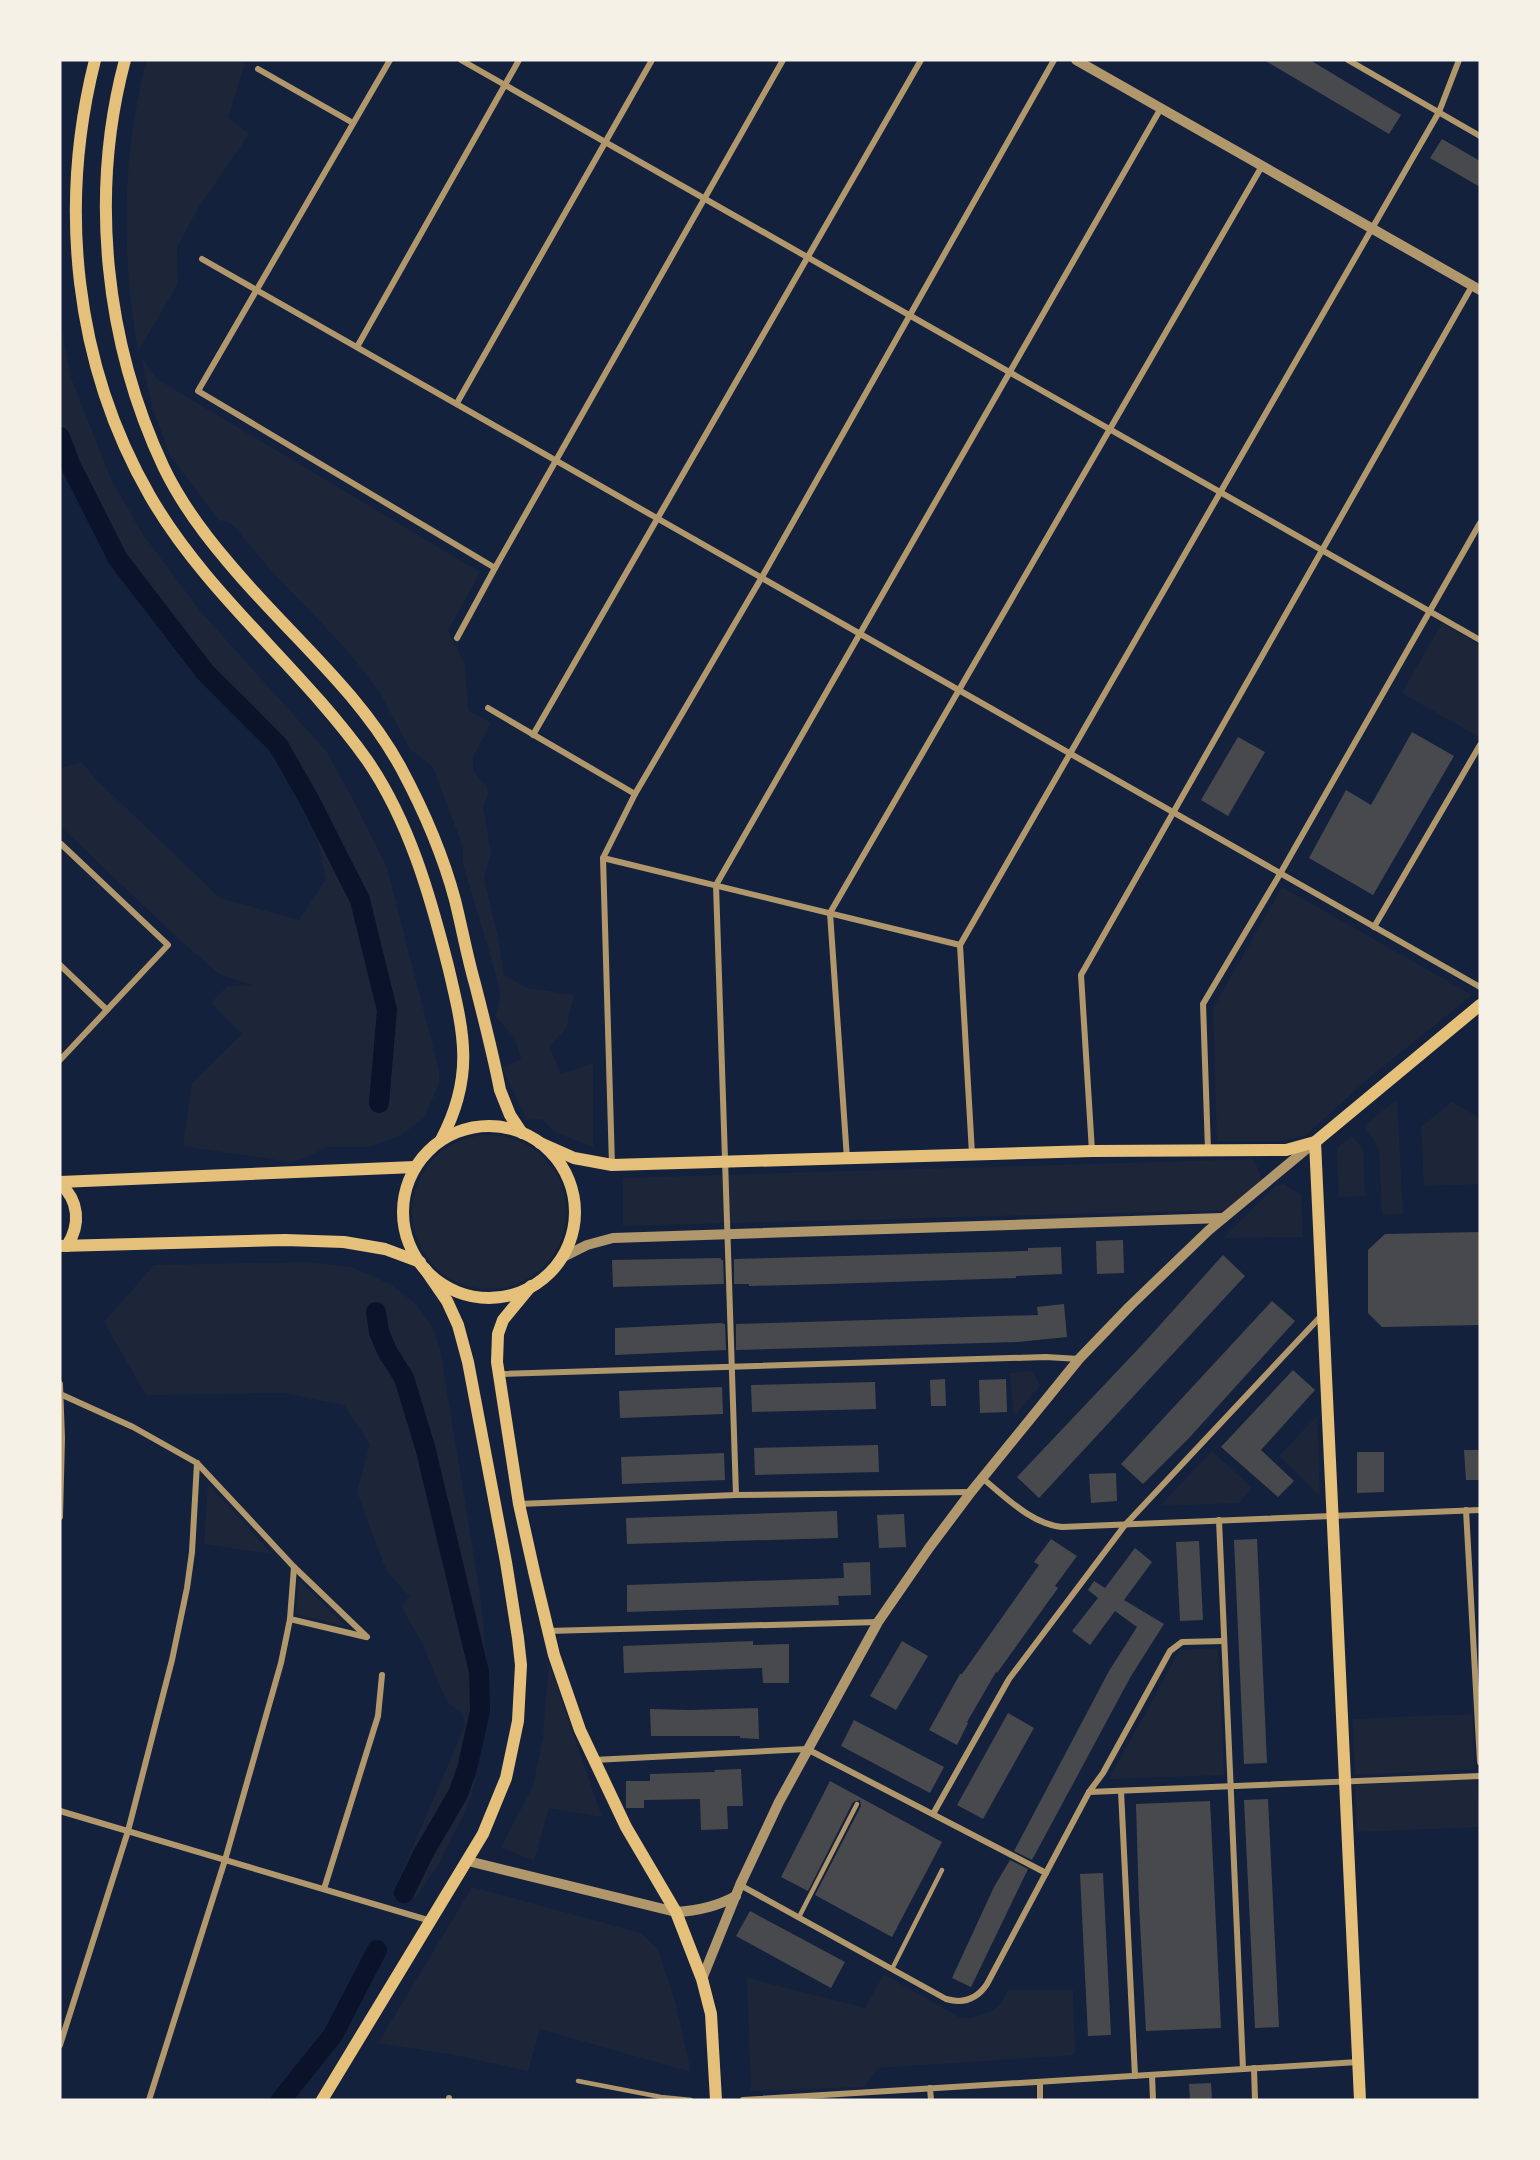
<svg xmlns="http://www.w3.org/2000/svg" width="1540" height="2160" viewBox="0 0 1540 2160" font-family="'Noto Serif',serif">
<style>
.green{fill:#1d2539}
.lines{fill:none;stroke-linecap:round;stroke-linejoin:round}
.canal{stroke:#0b132b;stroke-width:20}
.building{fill:#48494c}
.service{stroke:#b1986c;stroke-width:4.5}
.minor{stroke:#b1986c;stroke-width:6}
.tertiary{stroke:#b1986c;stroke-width:10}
.secondary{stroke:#e5c07b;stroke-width:12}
</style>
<rect width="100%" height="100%" fill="#14213d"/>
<g class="green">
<path d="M146 60H246L228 118 249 134 198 208 177 247 178 283 138 352C121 251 122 160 146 60Z"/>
<polygon points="60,318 71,378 111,479 142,533 201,612 327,752 351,796 387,868 439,1070 439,1084 424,1118 400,1136 369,1147 327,1147 307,1157 290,1162 183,1146 192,1083 242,1034 211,1003 228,986 252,985 219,974 182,942 60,826 60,768 81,762 99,782 220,898 299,920 326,879 310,801 278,745 205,672 118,559 71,466 60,437"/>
<polygon points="141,357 157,379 480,572 448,631 465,665 468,710 491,723 473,757 473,771 486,785 488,793 483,807 491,852 484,878 498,938 504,975 527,988 574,995 566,1029 549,1046 561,1074 593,1063 593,1147 554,1132 542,1119 527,1120 502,1068 521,1059 515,1038 496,1017 500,995 496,975 463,864 463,847 433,767 410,749 380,693 347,650 271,570 231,523 219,520 170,455 153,410"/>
<polygon points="1442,623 1480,645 1479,737 1402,693"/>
<polygon points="1282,887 1472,995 1370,1077 1306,1135 1285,1141 1217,1141 1213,1008"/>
<polygon points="1397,1099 1403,1214 1382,1215 1379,1148 1364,1126"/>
<polygon points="1452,1102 1480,1118 1480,1184 1424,1186 1421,1127"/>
<circle cx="489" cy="1212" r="77"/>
<polygon points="1352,1136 1363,1149 1365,1196 1339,1197 1337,1148"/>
<polygon points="1254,1159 1262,1180 1229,1210 623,1226 623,1178"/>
<polygon points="1284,1184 1301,1195 1303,1237 1223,1238 1276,1186"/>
<polygon points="308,1262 351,1267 390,1284 416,1304 433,1328 440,1349 479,1588 487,1659 478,1771 468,1805 439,1863 416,1898 396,1886 465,1725 462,1714 447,1702 422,1643 401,1606 410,1597 386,1570 357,1492 370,1444 344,1405 284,1393 146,1395 104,1322 154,1265"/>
<polygon points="1033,1371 1040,1386 1014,1417 1010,1373"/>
<polygon points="1317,1416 1320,1496 1279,1456"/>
<polygon points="1212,1451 1252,1488 1239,1503 1160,1506"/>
<polygon points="208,1484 272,1554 204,1544"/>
<polygon points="299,1580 347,1627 296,1614"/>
<polygon points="1218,1648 1224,1775 1109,1779 1180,1650"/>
<polygon points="549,1663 602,1817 549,1808 534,1861 501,1847 533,1786 543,1737"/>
<polygon points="1472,1714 1475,1769 1355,1775 1353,1719"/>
<polygon points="1477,1778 1479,1827 1357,1832 1355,1785"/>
<polygon points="472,1887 641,1933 658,1950 675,2001 691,2072 540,2029 528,2071 455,2055 378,2043"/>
<polygon points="884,1974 959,2017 971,2018 992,2011 1001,2003 1008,1990 1073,1990 1075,2055 878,2068 864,2087 751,2091 747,1978 865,2008"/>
</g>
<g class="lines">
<g class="canal">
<polyline points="60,437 71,466 118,559 205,672 278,745 310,801 360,900 387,1010 379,1103"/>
<polyline points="376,1312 379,1332 387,1351 404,1378 425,1447 479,1672 480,1711 467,1769 458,1794 423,1854 404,1893"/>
<polyline points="281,2100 333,2035 377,1950"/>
</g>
</g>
<g class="building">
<polygon points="1264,60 1310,60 1401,115 1389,134"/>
<polygon points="1442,139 1480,161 1480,187 1430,158"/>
<polygon points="1412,732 1454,756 1373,895 1309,858 1346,790 1371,805"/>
<polygon points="1238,737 1265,752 1228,816 1201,800"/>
<polygon points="1480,1232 1480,1325 1382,1327 1368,1313 1368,1250 1385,1234"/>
<polygon points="1123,1240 1124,1273 1097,1274 1096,1241"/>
<polygon points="1061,1247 1062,1274 1016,1276 1016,1278 828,1284 749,1286 749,1284 734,1284 734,1259 1028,1251 1028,1248"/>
<polygon points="1223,1255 1245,1276 1039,1498 1017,1477 1142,1345"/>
<polygon points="721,1258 721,1260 723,1260 724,1284 613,1287 612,1260"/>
<polygon points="1272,1301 1295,1321 1189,1438 1143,1484 1121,1464"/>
<polygon points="1064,1304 1067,1337 1017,1342 736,1350 736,1324 1038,1315 1037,1307"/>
<polygon points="721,1323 725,1324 726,1350 615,1355 615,1328"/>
<polygon points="1293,1370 1315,1390 1261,1450 1294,1481 1278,1497 1221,1447"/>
<polygon points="945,1379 946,1406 931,1406 930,1380"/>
<polygon points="1006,1379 1007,1412 980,1413 979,1380"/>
<polygon points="875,1382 876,1409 752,1412 751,1385"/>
<polygon points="722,1387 723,1414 620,1418 619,1391"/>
<polygon points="878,1445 879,1472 755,1475 754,1448"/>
<polygon points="1464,1450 1480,1450 1480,1480 1466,1480"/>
<polygon points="1357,1452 1384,1452 1384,1492 1357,1493"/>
<polygon points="724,1453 725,1480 622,1484 621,1457"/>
<polygon points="1116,1473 1117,1501 1091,1503 1089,1474"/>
<polygon points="837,1511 838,1538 627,1544 626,1518"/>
<polygon points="904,1514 906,1547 879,1548 877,1515"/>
<polygon points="1051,1539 1077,1556 1055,1586 1058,1588 997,1673 996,1672 967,1722 968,1723 957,1745 929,1730 960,1674 962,1674 1039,1565 1034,1562"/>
<polygon points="1257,1539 1267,1763 1244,1764 1234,1540"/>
<polygon points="1199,1541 1203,1620 1180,1621 1176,1542"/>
<polygon points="1135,1548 1152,1562 1124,1600 1164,1624 1131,1676 1032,1860 1014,1851 1109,1671 1137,1627 1115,1611 1090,1645 1072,1631 1098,1598 1088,1590 1094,1581 1105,1588"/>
<polygon points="870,1562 871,1595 838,1596 839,1605 627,1612 627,1585 844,1578 843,1563"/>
<polygon points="753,1641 753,1645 789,1644 789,1683 763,1683 762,1668 624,1673 623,1646"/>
<polygon points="902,1641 928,1656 896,1710 870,1696"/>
<polygon points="758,1708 759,1739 740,1738 740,1736 651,1736 650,1709 690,1710"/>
<polygon points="1008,1713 1034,1728 983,1819 957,1805"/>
<polygon points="854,1720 944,1767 930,1793 841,1746"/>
<polygon points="741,1769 743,1806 727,1806 728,1829 701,1830 700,1799 644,1800 644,1808 626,1808 626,1781 650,1781 650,1774 715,1772 714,1770"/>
<polygon points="830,1781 942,1842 892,1937 815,1895 861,1806 860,1800 853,1802 808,1891 781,1877"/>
<polygon points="1268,1799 1279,2027 1255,2028 1244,1800"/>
<polygon points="1210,1801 1221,2028 1146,2031 1139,1905 1136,1804"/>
<polygon points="1010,1860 1028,1869 971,1987 952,1978 994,1887"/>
<polygon points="1103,1873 1111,2035 1088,2036 1080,1874"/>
<polygon points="750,1911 845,1962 831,1988 736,1936"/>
<polygon points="1211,2083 1212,2100 1190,2100 1189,2084"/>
</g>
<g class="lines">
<g class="service">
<polyline points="799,1917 857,1804"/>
<polyline points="892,1969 942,1870"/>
<polyline points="578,2081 661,2097 691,2100"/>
</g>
<g class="minor">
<polyline points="390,60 198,391 495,568"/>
<polyline points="461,60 1480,640"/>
<polyline points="1348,60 1480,136"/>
<polyline points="258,69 353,123"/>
<polyline points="202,259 1480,987"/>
<polyline points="357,347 519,60"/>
<polyline points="457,403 652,60"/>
<polyline points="457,638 495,568 783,60"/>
<polyline points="488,708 635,794"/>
<polyline points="533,735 921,60"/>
<polyline points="603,858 960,945"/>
<polyline points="1374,927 1480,745"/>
<polyline points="60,965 107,1010"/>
<polyline points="60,1060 168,945 61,844"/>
<polyline points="1208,1150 1203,1004 1280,874 1480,523"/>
<polyline points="1092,1151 1081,975 1472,286"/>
<polyline points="972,1154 960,945 1439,112 1459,60"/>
<polyline points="847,1159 830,913 1262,166"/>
<polyline points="612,1165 603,858 635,794 762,577 1054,60"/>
<polyline points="498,1374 1046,1357 1079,1359"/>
<polyline points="60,1384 62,1438 60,1517"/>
<polyline points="60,1394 133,1427 197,1463 294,1567 367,1637"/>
<path d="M982 1478C1006 1497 1031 1524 1062 1527L1480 1510"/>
<polyline points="736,1495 716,885 1161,108"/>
<polyline points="519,1504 736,1495 970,1492"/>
<polyline points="1466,1510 1480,1762"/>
<polyline points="1219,1520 1243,2069"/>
<polyline points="290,1619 366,1637"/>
<polyline points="548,1631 878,1622"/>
<polyline points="594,1760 807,1749 1046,1873"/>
<polyline points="1121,1791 1135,2076"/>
<polyline points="1089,1792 1480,1776"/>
<polyline points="60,1811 431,1921"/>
<polyline points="933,1814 1009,1679 1125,1525 1322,1315"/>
<path d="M740 1885 946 1999C963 2004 977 1999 987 1984L1089 1792 1103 1773 1170 1651 1182 1642 1224 1641"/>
<polyline points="324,1889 378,1716 382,1675"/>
<polyline points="60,2045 128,1831 172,1660 187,1588 192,1552 197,1463"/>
<polyline points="1254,2068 1255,2100"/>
<polyline points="1152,2075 1153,2100"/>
<polyline points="1040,2082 1040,2100"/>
<polyline points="930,2088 931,2100"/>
<polyline points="449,2098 449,2100"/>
<polyline points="149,2100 225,1860 281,1663 290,1619 294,1567"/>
<polyline points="743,2100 1358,2062"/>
</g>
<g class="tertiary">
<polyline points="1076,60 1480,290"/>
<polyline points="561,1258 587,1245 613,1238 1223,1218"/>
<path d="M468 1861 676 1912C698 1911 716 1907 736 1896"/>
<polyline points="702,1979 740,1885 779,1802 878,1622 929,1548 971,1492 1079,1359 1130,1306 1209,1230 1315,1142"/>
</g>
<g class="secondary">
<path d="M95 60C58 206 74 364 150 496 207 595 301 667 367 760 409 821 430 895 448 966 464 1033 475 1076 441 1140"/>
<path d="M125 60C89 194 105 343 164 468 180 501 204 534 228 562 285 631 358 689 401 768 423 809 443 855 455 900 462 928 467 956 475 984 484 1019 493 1054 500 1090L510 1115 522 1133"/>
<circle cx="489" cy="1212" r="86"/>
<polyline points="1315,1142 1360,2100"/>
<polyline points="540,1143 574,1158 612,1165 1092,1151 1286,1150 1315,1142 1480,1005"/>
<polyline points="60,1182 415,1167"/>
<path d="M60 1183C79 1201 81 1224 67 1246"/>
<polyline points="60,1246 285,1240 344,1242 385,1249 420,1262"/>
<polyline points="531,1286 503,1320 498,1334 497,1362 519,1504 535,1576 554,1655 580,1730 626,1827 676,1912 702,1979 711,2014 716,2100"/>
<polyline points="322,2100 483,1834 506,1778 518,1721 521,1665 518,1638 506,1562 468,1362 458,1325 447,1301 425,1269"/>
</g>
</g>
<rect width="1540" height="2160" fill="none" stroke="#f6f1e7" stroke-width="123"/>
</svg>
